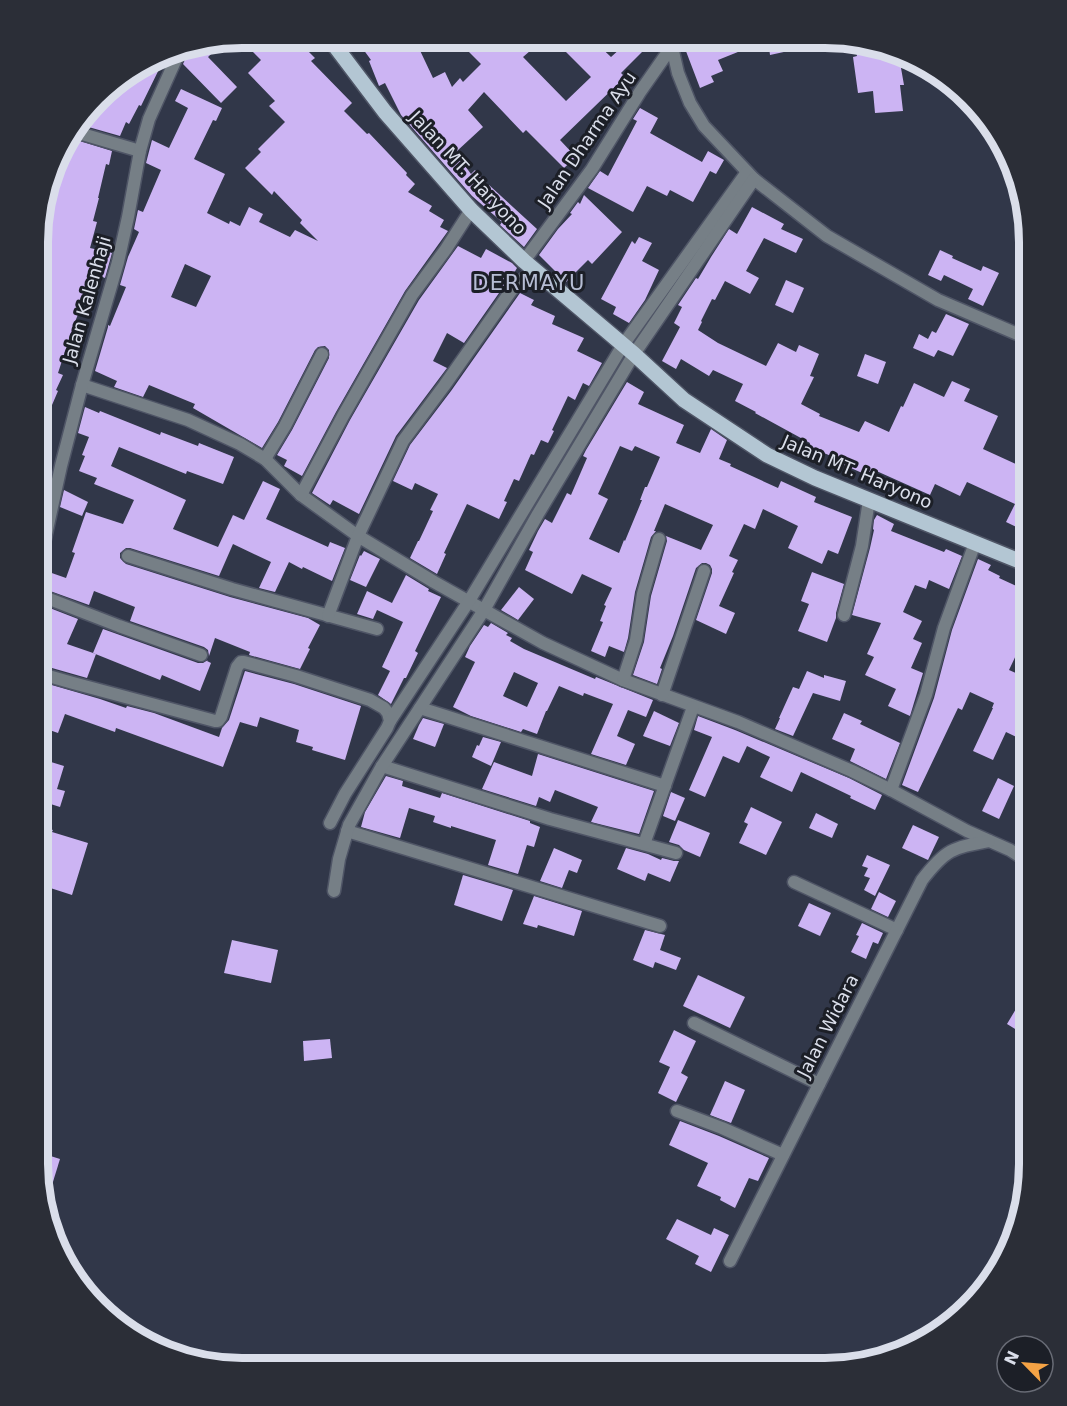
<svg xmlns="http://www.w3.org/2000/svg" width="1067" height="1406" viewBox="0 0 1067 1406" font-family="'DejaVu Sans',sans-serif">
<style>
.building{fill:#ccb4f3;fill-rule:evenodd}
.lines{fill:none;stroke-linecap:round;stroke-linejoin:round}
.minor-casing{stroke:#4f5566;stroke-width:15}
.primary-casing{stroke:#4f5566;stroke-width:18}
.minor{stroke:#767f86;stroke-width:12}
.primary{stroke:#b3c6d3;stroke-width:15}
.labels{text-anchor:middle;stroke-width:6;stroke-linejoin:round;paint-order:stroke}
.street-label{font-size:18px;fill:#dadeea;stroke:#1c1f27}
.quarter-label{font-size:21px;letter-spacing:1.5px;fill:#b6bdd4;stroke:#1c1f27}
.rim{fill:none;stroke:#dadeea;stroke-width:8}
</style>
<rect width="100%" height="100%" fill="#313749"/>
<g class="building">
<path d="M239 38H315L305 48 315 58 311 61 352 103 344 111 367 134 369 133 407 173 406 175 415 184 408 192 432 206 429 211 444 220 440 227 448 231 405 291 336 412 302 476 284 466 287 460 277 455 292 430 329 358V350L325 346 318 347 315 350 278 422 262 448 193 408 195 404 149 385 143 397 114 387 117 381 95 371 108 327V325L110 326 126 287 120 285 128 257 139 232 134 229 138 210 143 212 161 170 146 163 152 140 169 148 188 108 175 101 181 89 222 108 216 121 213 120 194 159 225 174 207 213 229 224 230 221 240 226 249 207 263 214 259 222 290 237 295 230 318 241 300 223 302 220 274 191 272 195 245 168 261 152 258 149 285 122 269 106 275 101 248 73 261 60ZM185 264 211 276 196 307 171 297Z"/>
<polygon points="355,38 411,38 413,43 416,42 433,78 445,72 452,87 460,78 463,82 481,64 462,45 469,38 545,38 523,57 566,101 591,77 552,38 592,39 611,57 631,39 636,39 645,49 621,73 625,77 560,140 576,157 564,168 526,130 523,133 484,92 468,110 483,127 457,151 458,152 456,154 471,174 475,170 488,186 489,185 537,229 524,247 500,225 502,222 472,196 401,115 385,83 379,86 369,61 371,60"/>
<polygon points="701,39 791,39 793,50 770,55 768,40 718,60 723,71 711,76 714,82 700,88 684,46"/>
<polygon points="226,40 208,57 237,87 221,103 183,64 189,51 189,46"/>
<polygon points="854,40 902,58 903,68 901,68 904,85 900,85 903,111 875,113 873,91 858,93 853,57 857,56"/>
<polygon points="167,53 141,106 139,105 129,124 126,122 120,136 78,124 107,88"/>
<polygon points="640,108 658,118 650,133 702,162 708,151 724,160 716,174 710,171 693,202 670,190 667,196 647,186 633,212 588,188 600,171 608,176 637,121 633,119"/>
<polygon points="67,137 112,151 109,165 106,164 98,198 99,198 93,221 97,222 90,248 112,253 105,278 100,276 91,300 85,298 74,324 58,373 63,375 56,390 58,391 52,405 39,400 39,215 65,140"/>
<polygon points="584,195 622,232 592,264 588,260 566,282 539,255 558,229 572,214 570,213 578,202 580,204"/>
<polygon points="752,207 784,224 781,229 803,239 796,253 764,238 746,271 759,278 750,294 725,281 715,300 712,299 701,321 702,322 698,330 718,343 766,366 778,343 796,352 799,345 819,354 810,376 814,377 801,404 820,414 819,416 859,432 865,421 889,432 901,406 903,407 914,383 944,397 952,381 970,389 964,401 998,416 983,449 1029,470 1029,533 1006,522 1015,504 967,482 960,496 935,484 930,495 872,469 869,476 844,465 846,462 809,447 810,443 755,413 756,412 735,401 743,384 713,370 709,376 681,359 676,369 662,361 680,327 674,323 682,307 678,305 696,278 698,279 711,257 729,229 737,234"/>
<polygon points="639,237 652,243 642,261 659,270 645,300 629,323 613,314 616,307 601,299 632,241 635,244"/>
<polygon points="458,246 481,258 486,249 512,263 517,268 511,278 506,283 464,343 447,333 433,361 447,368 396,436 359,514 333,500 330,505 312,493 350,420 419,300"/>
<polygon points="940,250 953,256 952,258 981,271 983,266 999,273 983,306 968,299 973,289 944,275 941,281 928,275"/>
<polygon points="786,280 804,288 793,313 775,305"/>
<polygon points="520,293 534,300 531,305 555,316 552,324 584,338 577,351 602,363 589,386 583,383 575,400 568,396 552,430 554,431 548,443 541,440 534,455 531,454 519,481 514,479 504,501 507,502 499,519 467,504 444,553 446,554 437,574 410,558 418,541 419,541 433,511 430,510 438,494 415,483 412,490 393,481 410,445 451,391"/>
<polygon points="946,314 969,324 953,356 938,350 934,357 913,348 919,334 928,339 932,331 936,333"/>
<polygon points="865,354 886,362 878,384 857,376"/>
<path d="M627 382 644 392 638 404 684 425 676 443 700 453 711 429 727 440 719 459 731 464 730 466 778 488 781 481 816 497 814 502 852 517 838 554 828 550 822 564 788 548 798 526 763 509 755 529 744 524 729 556 738 560 732 572 734 573 719 606 735 613 726 634 696 620 712 573V569L710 565 706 563H702L696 568 673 636 660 668 662 669 657 684 633 675 644 642 651 596 667 541 666 536 701 550 713 525 665 504 654 531H656L651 537 635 592 628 638 624 652 609 646 605 657 591 651 603 622 600 621 606 606 604 605 612 588 582 574 572 594 525 570 533 552 529 550 538 531 545 519 552 523 567 493 571 495 587 458 583 456 586 450ZM620 446 632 451 635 446 660 457 647 487H645L640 500H642L625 541 624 540 619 553 589 539 608 499 598 494Z"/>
<polygon points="85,407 99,413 100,411 160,435 161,432 198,446 199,443 234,457 223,484 187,471 186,474 119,447 111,466 186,500 173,529 218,547 233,515 244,520 263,481 280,489 266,519 328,547 330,542 345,548 332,581 303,567 302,569 289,562 275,592 259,588 271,562 233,544 219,576 130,548 126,548 120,553 120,558 126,564 230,597 308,618 320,625 308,648 310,649 300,669 249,655 250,652 215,638 209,656 208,650 204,647 130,621 135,607 94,591 89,605 39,587 46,571 66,578 75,553 72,552 86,512 123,524 134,500 94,484 97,478 79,471 85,456 82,455 89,437 78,433"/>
<polygon points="64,490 88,502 82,516 60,507"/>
<polygon points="877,515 894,524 891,531 944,552 946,549 962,556 949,589 929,580 926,589 915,585 903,612 922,621 913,639 922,643 911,668 923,673 910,716 888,706 896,689 865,675 874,657 867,654 881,623 852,615 870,548 874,530 873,529 874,520"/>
<polygon points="364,551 380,559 366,587 350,580 360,555 361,556"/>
<polygon points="978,559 991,565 988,570 1000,576 999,578 1029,592 1029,638 1025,636 1009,670 1029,679 1029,743 1006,732 993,760 973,751 993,708 992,708 994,703 970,692 962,710 958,708 918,792 902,785 934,698 952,630"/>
<polygon points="812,572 844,584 836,613 836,618 827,642 798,631 809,604 801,601"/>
<polygon points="406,575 429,589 428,591 441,597 415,651 418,653 406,678 404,678 391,704 378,695 390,671 382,667 403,622 377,610 373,619 357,614 367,591 392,603"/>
<polygon points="519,587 534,599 518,620 501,610"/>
<polygon points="42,605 78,619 67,644 96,654 87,678 38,664 39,615"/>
<path d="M491 623 508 633 506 635 512 638 510 641 524 649 595 679 596 677 653 700 646 717 628 710 617 736 635 744 626 765 591 754 613 704 584 693 583 696 559 686 547 711H546L537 734 523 729 521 732 471 716 453 707 475 662 465 657 470 646 484 625 488 627ZM514 672 538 683 527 707 503 696Z"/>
<polygon points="103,629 198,663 203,663 208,660 207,661 211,663 200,691 162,675 160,680 93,653"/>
<polygon points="245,671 294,684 361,706 345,760 312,750 313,747 296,742 299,730 260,717 257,727 240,722 223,767 116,728 115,732 65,714 58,733 38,726 38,681 100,699 126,708 127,706 154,713 219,737 222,728 229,720"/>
<polygon points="807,671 824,678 824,675 846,681 840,701 813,693 793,736 775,729 780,718 779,718 793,687 799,689"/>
<polygon points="654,711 679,723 670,746 643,736"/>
<polygon points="844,713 862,721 860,724 900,743 886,779 850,761 855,749 832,739"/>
<polygon points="698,716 735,730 849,778 882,795 875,810 850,798 851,796 801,772 792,792 760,777 770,757 747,746 739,763 723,756 705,797 689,790 712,737 694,730"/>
<polygon points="423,718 444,724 435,747 413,739 419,725"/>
<polygon points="483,737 501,742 491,766 472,757 477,745 479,746"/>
<polygon points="538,754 654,791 639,834 591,822 598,807 555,790 550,802 539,797 536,806 482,789 494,762 532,776"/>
<polygon points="38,758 64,766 57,789 65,791 60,807 38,800"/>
<polygon points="386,776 403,781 402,786 440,798 442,793 530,821 530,823 540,827 534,847 527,845 518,874 488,865 496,840 451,826 451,828 433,822 435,816 409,808 400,838 361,827 365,812"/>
<polygon points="998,778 1014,786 999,819 982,811"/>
<polygon points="671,792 685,798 675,821 663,816"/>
<polygon points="751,807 782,822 766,855 739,843 748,824 744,822"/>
<polygon points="816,813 838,824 832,838 809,828"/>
<polygon points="678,820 710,833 700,857 684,850 679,845 669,842"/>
<polygon points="38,825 53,830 52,832 88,843 72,895 38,884"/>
<polygon points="913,825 939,837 928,860 902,848"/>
<polygon points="554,848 582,860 577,873 569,870 562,888 540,881"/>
<polygon points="626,848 648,854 661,860 662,858 674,861 679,861 670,882 648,873 645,881 617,869"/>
<polygon points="867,855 890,865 875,896 864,890 870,878 864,876 868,868 862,866"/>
<polygon points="463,875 513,890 502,921 454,905"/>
<polygon points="879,892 896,901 888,917 871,909"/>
<polygon points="534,896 582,911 574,936 538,925 537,928 523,924"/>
<polygon points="809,903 831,913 820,936 798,926"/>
<polygon points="862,923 883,933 878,944 873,942 866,959 851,952 859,936 856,935"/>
<polygon points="645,930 665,935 660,950 681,958 676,970 655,962 653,968 633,960"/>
<polygon points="232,940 278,950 271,983 224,973"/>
<polygon points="698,975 745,997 730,1028 683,1006"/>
<polygon points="1029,987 1029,1034 1022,1030 1020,1032 1007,1024"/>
<polygon points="674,1030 696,1041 681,1073 688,1077 676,1102 658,1093 670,1067 659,1062"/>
<polygon points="330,1039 332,1058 304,1061 303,1041"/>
<polygon points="725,1081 745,1090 731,1123 710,1115"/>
<polygon points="680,1121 719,1136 769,1158 758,1181 749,1178 735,1208 720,1200 721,1197 697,1186 708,1163 669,1145"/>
<polygon points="38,1152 60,1159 52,1185 42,1182 38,1164"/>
<polygon points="677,1219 711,1235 714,1228 729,1235 711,1272 695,1264 699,1256 666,1239"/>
</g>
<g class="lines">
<defs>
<g id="minor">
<polyline points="672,47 678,73 690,103 704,126 754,179 827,236 938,300 1029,339"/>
<polyline points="72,131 140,151"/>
<polyline points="524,261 592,169 640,92 677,39"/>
<polyline points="82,385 188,420 240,444 265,459 301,495 358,536 434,582 543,643 623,680 738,722 852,771 891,790 967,831 1010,850 1029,862"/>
<polyline points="265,459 285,426 322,354"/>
<polyline points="301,495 343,416 412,295 446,249 471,210"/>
<polyline points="128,556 232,589 377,629"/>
<polyline points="39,566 61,466 82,385 118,262 128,217 140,151 149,119 181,48"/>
<polyline points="39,595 119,626 201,655"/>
<polyline points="844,615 862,546 869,500"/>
<polyline points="328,616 358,536 403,441 444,386 513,288 534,270"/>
<polyline points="38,672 45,675 73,683 215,721 218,721 221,717 237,667 241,662 244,662 296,676 370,700 384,708 388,713 390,721 387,728 345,794 330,823"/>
<polyline points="623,680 636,640 643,594 659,539"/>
<polyline points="662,695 704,571"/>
<polyline points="420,708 665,786"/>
<polyline points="390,721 469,601 623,345 747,172"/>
<polyline points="382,766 550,819 676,853"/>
<polyline points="891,790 926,695 944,628 975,543"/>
<polyline points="347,831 660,926"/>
<polyline points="644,844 693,707"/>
<polyline points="794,882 897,930"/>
<polyline points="334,891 339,859 349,825 382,766 484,610 538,514 634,354 754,179"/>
<polyline points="694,1023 819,1084"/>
<polyline points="677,1111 722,1128 783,1155"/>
<path d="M730 1261 922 880C946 849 952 848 989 841"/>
</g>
<polyline id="primary" points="329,38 385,112 471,210 524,261 634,354 684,400 767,455 815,478 1029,565"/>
</defs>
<use href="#minor" class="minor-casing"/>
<use href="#primary" class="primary-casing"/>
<use href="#minor" class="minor"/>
<use href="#primary" class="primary"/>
</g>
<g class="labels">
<g class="street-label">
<text transform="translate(587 140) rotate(-56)" y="6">Jalan Dharma Ayu</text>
<text transform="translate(468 173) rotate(47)" y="6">Jalan MT. Haryono</text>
<text transform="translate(87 300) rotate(-74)" y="6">Jalan Kalenhaji</text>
<text transform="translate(857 472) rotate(23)" y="6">Jalan MT. Haryono</text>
<text transform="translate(828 1026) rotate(-63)" y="6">Jalan Widara</text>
</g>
<g class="quarter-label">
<text x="529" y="290">DERMAYU</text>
</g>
</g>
<path d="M0 0H1067V1406H0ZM242 48H825A194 194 0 0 1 1019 242V1164A194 194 0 0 1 825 1358H242A194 194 0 0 1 48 1164V242A194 194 0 0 1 242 48Z" fill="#2b2e37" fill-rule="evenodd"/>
<path class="rim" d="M242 48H825A194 194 0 0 1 1019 242V1164A194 194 0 0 1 825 1358H242A194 194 0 0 1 48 1164V242A194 194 0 0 1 242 48Z"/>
<g transform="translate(1025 1364) rotate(295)"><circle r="28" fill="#1c1f27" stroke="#686b75" stroke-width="1.5"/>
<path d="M0-4.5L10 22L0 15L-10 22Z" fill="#f5a345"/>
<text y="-9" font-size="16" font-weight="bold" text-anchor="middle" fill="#dadeea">N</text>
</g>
</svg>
